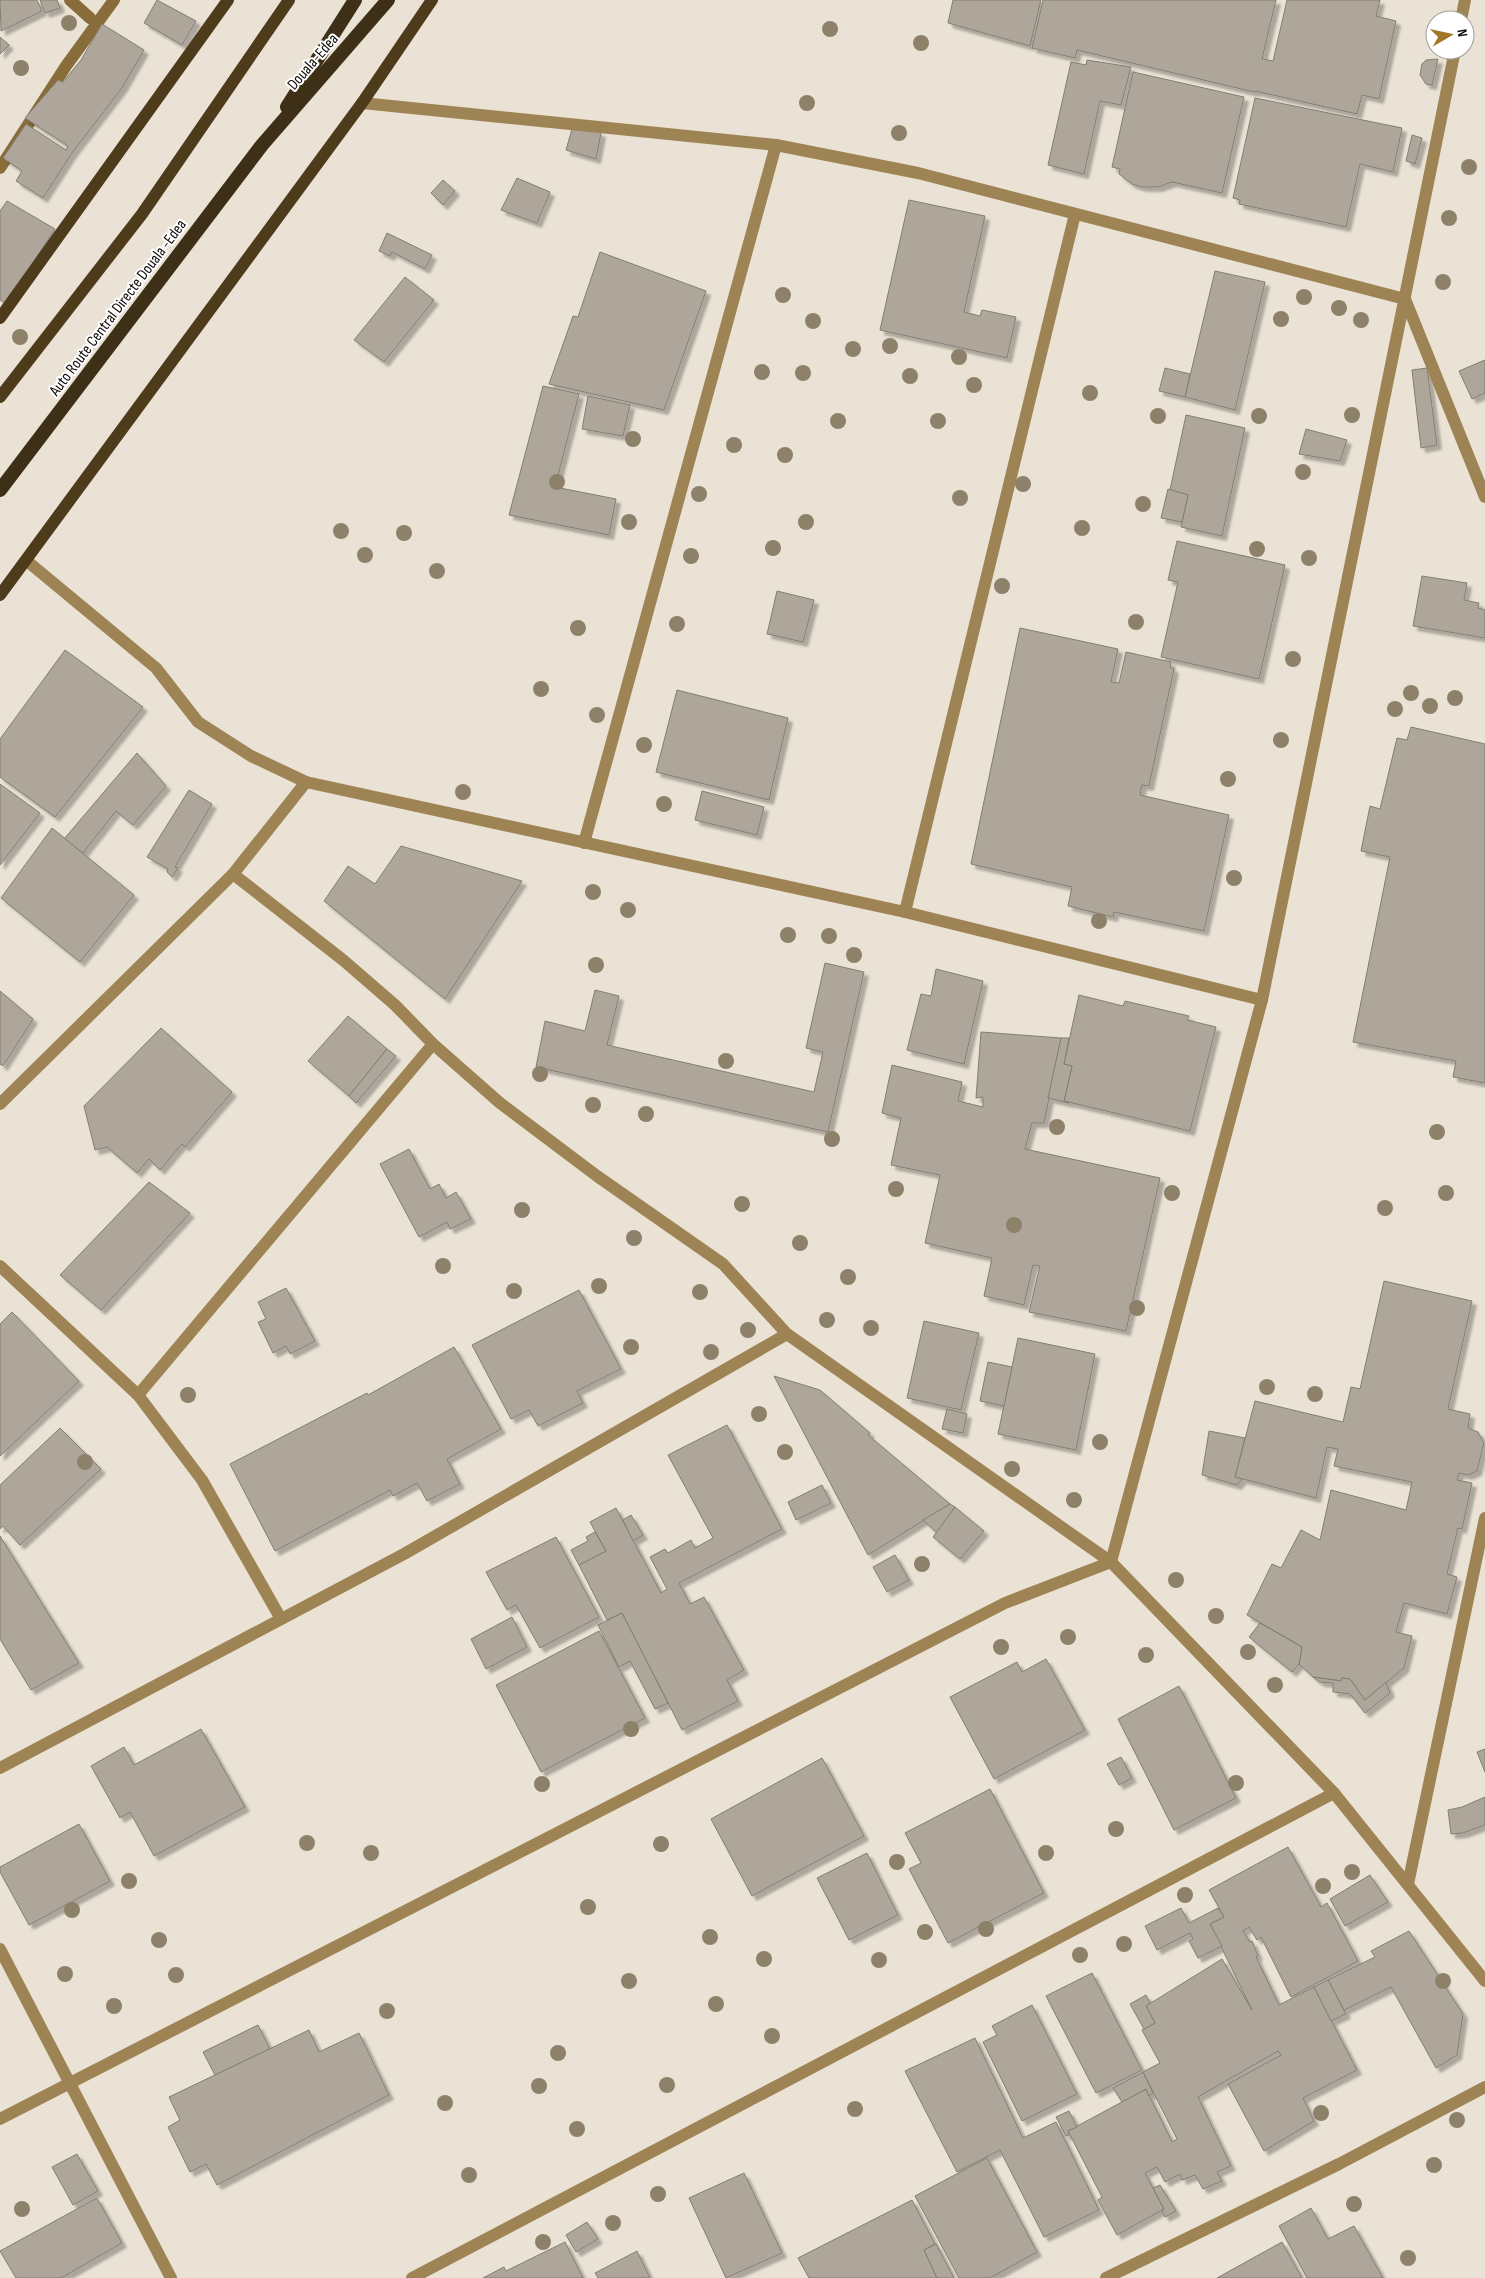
<svg xmlns="http://www.w3.org/2000/svg" width="1485" height="2278" viewBox="0 0 1485 2278" font-family="'Sofia Sans Condensed',sans-serif">
<style>
.lines{fill:none;stroke-linecap:round;stroke-linejoin:round}
.stream{stroke:#886d3b;stroke-width:12}
.building{fill:#aea69a;stroke:#847d71;filter:url(#shadow)}
.minor{stroke:#9e8354;stroke-width:12}
.primary{stroke:#4d3b1b;stroke-width:12}
.trunk{stroke:#3e3017;stroke-width:14}
.tree{fill:#8e816a}
.labels{text-anchor:middle;stroke-width:4;stroke-linejoin:round;paint-order:stroke}
.street-label{font-size:16px;fill:#0f0c08;stroke:#fff}
</style>
<defs>
<filter id="shadow"><feDropShadow dx="4.5" dy="4.5" stdDeviation="1" flood-color="#0004"/></filter>
</defs>
<rect width="100%" height="100%" fill="#eae2d5"/>
<g class="lines">
<g class="stream">
<polyline points="70,0 90,18"/>
<polyline points="0,168 66,66 114,0"/>
</g>
</g>
<g class="building">
<polygon points="0,0 37,0 42,11 1,31"/>
<polygon points="40,0 57,0 60,8 45,13"/>
<polygon points="157,0 196,21 182,45 144,23"/>
<polygon points="953,0 1041,0 1030,46 948,23"/>
<polygon points="1043,0 1276,0 1262,59 1273,61 1287,0 1380,0 1376,16 1396,21 1379,99 1362,95 1357,114 1255,91 1254,92 1077,50 1075,58 1032,48"/>
<polygon points="102,24 144,50 122,88 72,153 43,198 16,181 22,171 3,158 26,124 66,150 68,146 25,118 58,80 63,82 81,60"/>
<polygon points="0,37 9,45 0,54"/>
<polygon points="1438,59 1432,85 1426,84 1420,75 1422,64 1426,60"/>
<polygon points="1087,60 1131,67 1121,105 1100,101 1084,174 1048,165 1071,62 1086,65"/>
<polygon points="1133,72 1244,97 1222,193 1172,182 1158,187 1142,187 1132,184 1119,174 1120,169 1112,167"/>
<polygon points="1255,98 1402,128 1393,172 1360,164 1346,227 1239,204 1240,200 1233,198"/>
<polygon points="574,122 601,133 596,159 566,150"/>
<polygon points="1412,135 1422,138 1415,164 1406,161"/>
<polygon points="517,178 550,192 537,223 501,210"/>
<polygon points="443,180 455,191 443,205 431,193"/>
<polygon points="909,200 985,216 964,312 980,316 982,310 1016,317 1007,358 880,330"/>
<polygon points="7,201 55,229 6,304 0,300 0,211"/>
<polygon points="387,233 432,255 425,269 392,252 390,256 379,251"/>
<polygon points="600,252 706,291 664,410 549,384 573,316 578,317"/>
<polygon points="1215,271 1265,282 1235,410 1185,397"/>
<polygon points="405,277 434,300 384,362 354,340"/>
<polygon points="1485,360 1485,393 1472,399 1459,371"/>
<polygon points="1165,368 1190,374 1185,397 1159,391"/>
<polygon points="1427,368 1437,445 1421,448 1412,370"/>
<polygon points="543,386 579,394 555,487 616,499 609,535 509,515"/>
<polygon points="588,396 630,405 623,436 582,429"/>
<polygon points="1186,415 1245,428 1222,536 1181,527 1188,495 1170,490"/>
<polygon points="1306,429 1347,440 1340,461 1299,454"/>
<polygon points="1168,489 1188,495 1182,522 1161,518"/>
<polygon points="1177,541 1285,565 1259,679 1161,657 1178,582 1168,580"/>
<polygon points="1422,576 1467,583 1464,600 1479,603 1478,608 1485,610 1485,638 1413,626"/>
<polygon points="777,591 814,600 803,642 767,634"/>
<polygon points="1020,628 1118,649 1111,682 1119,683 1126,652 1171,662 1170,667 1174,669 1149,786 1142,785 1140,795 1229,815 1204,931 1114,912 1113,917 1068,906 1072,887 971,864"/>
<polygon points="65,650 143,707 55,817 0,777 0,739"/>
<polygon points="677,690 788,718 769,800 656,772"/>
<polygon points="1411,727 1485,744 1485,1083 1453,1077 1456,1061 1353,1042 1390,857 1361,851 1370,806 1380,809 1397,738 1407,740"/>
<polygon points="137,753 166,786 133,825 116,811 83,853 64,839"/>
<polygon points="0,784 40,813 0,865"/>
<polygon points="189,790 212,804 175,867 178,868 172,877 167,872 168,869 147,857"/>
<polygon points="702,791 764,807 757,835 695,820"/>
<polygon points="52,828 134,895 80,962 1,898"/>
<polygon points="401,846 522,881 445,999 324,901 348,866 375,884"/>
<polygon points="825,963 864,972 828,1132 536,1067 545,1021 585,1031 595,990 619,996 607,1045 814,1092 823,1052 806,1048"/>
<polygon points="936,969 983,981 964,1064 907,1050 921,994 931,996"/>
<polygon points="0,991 33,1019 3,1066 0,1064"/>
<polygon points="1079,995 1123,1006 1125,1001 1189,1016 1187,1020 1216,1027 1190,1131 1064,1101 1072,1066 1064,1064"/>
<polygon points="348,1016 387,1049 349,1096 308,1061"/>
<polygon points="161,1028 232,1092 185,1147 182,1144 160,1170 149,1159 137,1173 107,1147 95,1150 84,1106"/>
<polygon points="981,1032 1061,1038 1044,1123 1032,1123 1025,1149 1160,1178 1126,1331 1029,1312 1040,1266 1033,1265 1024,1305 984,1296 992,1258 925,1243 940,1175 891,1165 901,1118 882,1113 892,1065 962,1082 958,1101 983,1107 983,1097 976,1098"/>
<polygon points="1061,1038 1069,1038 1064,1064 1072,1066 1064,1101 1069,1103 1048,1098"/>
<polygon points="387,1049 396,1056 356,1103 349,1096"/>
<polygon points="409,1149 430,1189 439,1184 446,1198 456,1192 471,1219 450,1229 447,1222 419,1237 380,1164"/>
<polygon points="149,1182 190,1213 101,1310 60,1275"/>
<polygon points="1384,1281 1472,1301 1448,1409 1470,1414 1468,1428 1478,1432 1484,1443 1477,1471 1468,1475 1459,1473 1457,1480 1472,1483 1462,1529 1458,1528 1447,1574 1457,1577 1447,1614 1404,1603 1396,1632 1412,1636 1404,1668 1365,1700 1350,1679 1342,1678 1341,1681 1313,1677 1299,1664 1302,1647 1247,1615 1272,1564 1281,1568 1301,1530 1320,1540 1331,1490 1406,1510 1412,1482 1334,1466 1338,1449 1327,1447 1316,1498 1235,1477 1255,1401 1343,1422 1351,1387 1360,1389"/>
<polygon points="286,1288 315,1341 290,1354 286,1346 273,1353 258,1322 266,1319 258,1302"/>
<polygon points="579,1290 621,1369 577,1391 583,1403 538,1426 529,1410 511,1419 472,1345"/>
<polygon points="12,1312 79,1381 0,1456 0,1324"/>
<polygon points="924,1321 979,1333 961,1410 907,1398"/>
<polygon points="1018,1338 1095,1354 1076,1450 998,1434"/>
<polygon points="454,1347 501,1429 447,1459 460,1484 427,1501 417,1483 393,1496 390,1490 275,1551 230,1464 367,1393 368,1395"/>
<polygon points="988,1362 1012,1367 1004,1406 980,1401"/>
<polygon points="774,1376 820,1390 870,1433 868,1435 950,1504 868,1555"/>
<polygon points="947,1409 967,1414 963,1433 942,1429"/>
<polygon points="727,1425 782,1529 679,1583 690,1604 704,1597 744,1670 727,1680 738,1701 682,1730 622,1613 607,1620 579,1565 606,1551 590,1522 616,1508 661,1593 667,1589 650,1557 665,1549 668,1553 691,1540 695,1548 713,1538 668,1455"/>
<polygon points="60,1428 101,1469 20,1545 3,1526 0,1529 0,1485"/>
<polygon points="1209,1431 1245,1438 1235,1477 1242,1479 1237,1485 1202,1475"/>
<polygon points="822,1485 831,1503 796,1520 788,1502"/>
<polygon points="950,1504 955,1507 937,1533 923,1520"/>
<polygon points="955,1507 984,1531 960,1559 933,1537"/>
<polygon points="631,1515 643,1535 633,1541 623,1520"/>
<polygon points="595,1532 606,1551 579,1565 571,1550 588,1541 586,1537"/>
<polygon points="0,1536 79,1663 31,1690 0,1639"/>
<polygon points="556,1537 599,1617 540,1648 516,1605 507,1610 486,1572"/>
<polygon points="895,1555 909,1580 887,1592 873,1567"/>
<polygon points="622,1613 668,1703 655,1709 630,1661 619,1667 598,1625"/>
<polygon points="512,1617 527,1647 486,1669 471,1639"/>
<polygon points="1260,1623 1302,1647 1299,1664 1292,1672 1249,1637"/>
<polygon points="599,1631 645,1718 541,1772 496,1685"/>
<polygon points="1046,1659 1085,1730 994,1779 950,1697 1017,1662 1022,1672"/>
<polygon points="1313,1677 1341,1681 1342,1678 1350,1679 1365,1700 1386,1682 1390,1693 1365,1713 1350,1694 1333,1692 1333,1683 1320,1682"/>
<polygon points="1179,1686 1236,1798 1174,1830 1118,1719"/>
<polygon points="201,1729 245,1807 154,1856 130,1812 120,1818 91,1766 124,1747 134,1765"/>
<polygon points="1485,1749 1485,1772 1477,1752"/>
<polygon points="1121,1757 1132,1778 1119,1785 1107,1764"/>
<polygon points="822,1758 864,1836 752,1896 711,1819"/>
<polygon points="990,1789 1044,1893 948,1943 909,1869 921,1863 905,1833"/>
<polygon points="1485,1797 1485,1825 1463,1833 1451,1834 1448,1810 1462,1807"/>
<polygon points="79,1824 110,1881 29,1925 0,1872 0,1867"/>
<polygon points="1288,1847 1321,1907 1327,1903 1358,1961 1291,1997 1261,1937 1257,1940 1249,1927 1243,1931 1250,1942 1252,1941 1258,1956 1256,1957 1279,2005 1314,1987 1357,2070 1303,2098 1314,2121 1264,2151 1228,2084 1281,2055 1278,2051 1198,2097 1231,2166 1217,2172 1222,2181 1203,2189 1195,2175 1182,2180 1180,2174 1165,2182 1157,2167 1145,2173 1164,2209 1117,2235 1098,2200 1102,2197 1068,2131 1146,2089 1172,2142 1177,2139 1143,2072 1160,2063 1142,2030 1155,2023 1146,2006 1222,1959 1252,2010 1210,1924 1224,1917 1209,1890"/>
<polygon points="867,1853 898,1915 849,1940 817,1878"/>
<polygon points="1370,1875 1388,1902 1345,1926 1330,1899"/>
<polygon points="1181,1908 1189,1923 1218,1908 1224,1917 1210,1924 1222,1946 1198,1958 1189,1941 1193,1939 1190,1933 1157,1950 1145,1926"/>
<polygon points="1409,1931 1463,2014 1457,2055 1436,2068 1391,1987 1344,2010 1328,1980 1375,1957 1371,1951"/>
<polygon points="1092,1973 1142,2070 1096,2093 1046,1996"/>
<polygon points="1328,1980 1346,2014 1331,2021 1314,1987"/>
<polygon points="1146,1995 1150,2003 1146,2006 1155,2023 1144,2029 1130,2004"/>
<polygon points="1032,2005 1077,2094 1022,2121 983,2042 997,2035 992,2026"/>
<polygon points="258,2025 270,2049 215,2075 203,2052"/>
<polygon points="309,2030 319,2052 359,2033 389,2095 217,2185 206,2164 190,2172 168,2127 180,2120 169,2097"/>
<polygon points="975,2038 1023,2138 1056,2122 1099,2210 1044,2237 1000,2150 957,2172 905,2071"/>
<polygon points="1143,2072 1153,2093 1149,2096 1146,2089 1122,2102 1113,2088"/>
<polygon points="1069,2111 1077,2127 1068,2131 1069,2135 1066,2136 1056,2117"/>
<polygon points="77,2154 98,2191 73,2205 52,2167"/>
<polygon points="987,2158 1037,2252 990,2278 959,2278 915,2196"/>
<polygon points="744,2173 782,2253 726,2278 689,2198"/>
<polygon points="1160,2185 1176,2211 1165,2217 1162,2211 1164,2209 1153,2188"/>
<polygon points="97,2198 122,2243 61,2278 16,2278 0,2251"/>
<polygon points="912,2200 935,2244 924,2250 937,2278 809,2278 798,2258"/>
<polygon points="1311,2208 1328,2239 1354,2226 1383,2278 1307,2278 1279,2226"/>
<polygon points="587,2222 598,2239 576,2252 566,2235"/>
<polygon points="565,2242 583,2278 483,2278 504,2267 506,2271"/>
<polygon points="1282,2242 1302,2278 1217,2278"/>
<polygon points="936,2244 954,2278 937,2278 924,2250"/>
<polygon points="637,2251 650,2278 598,2278 595,2273"/>
</g>
<g class="lines">
<g class="minor">
<polyline points="1461,20 1465,0"/>
<polyline points="362,103 776,145 918,173 1405,299 1485,497"/>
<polyline points="27,561 156,668 198,722 251,756 306,782 905,912 1262,1000"/>
<polyline points="584,843 776,145"/>
<polyline points="233,874 343,960 395,1005 433,1044 500,1103 597,1176 723,1264 787,1334 1111,1562 1334,1793 1485,1981"/>
<polyline points="905,912 1075,214"/>
<polyline points="0,1104 233,874 306,782"/>
<polyline points="0,1266 138,1395 202,1480 281,1619"/>
<polyline points="138,1395 433,1044"/>
<polyline points="0,1768 404,1554 787,1334"/>
<polyline points="1408,1884 1485,1518"/>
<polyline points="0,1949 171,2278"/>
<polyline points="0,2119 1005,1603 1111,1562 1262,1000 1455,50"/>
<polyline points="412,2278 1334,1793"/>
<polyline points="1106,2278 1339,2164 1485,2087"/>
</g>
<g class="primary">
<polyline points="0,318 228,0"/>
<polyline points="0,397 142,214 289,0"/>
<polyline points="0,595 362,103 432,0"/>
</g>
<g class="trunk">
<polyline points="287,107 355,0"/>
<polyline points="0,490 262,145 388,0"/>
</g>
</g>
<g class="tree">
<circle cx="69" cy="23" r="8"/>
<circle cx="830" cy="29" r="8"/>
<circle cx="921" cy="43" r="8"/>
<circle cx="21" cy="68" r="8"/>
<circle cx="807" cy="103" r="8"/>
<circle cx="899" cy="133" r="8"/>
<circle cx="1469" cy="167" r="8"/>
<circle cx="1449" cy="218" r="8"/>
<circle cx="1443" cy="282" r="8"/>
<circle cx="783" cy="295" r="8"/>
<circle cx="1304" cy="297" r="8"/>
<circle cx="1339" cy="308" r="8"/>
<circle cx="1281" cy="319" r="8"/>
<circle cx="1361" cy="320" r="8"/>
<circle cx="813" cy="321" r="8"/>
<circle cx="20" cy="337" r="8"/>
<circle cx="890" cy="346" r="8"/>
<circle cx="853" cy="349" r="8"/>
<circle cx="959" cy="357" r="8"/>
<circle cx="762" cy="372" r="8"/>
<circle cx="803" cy="373" r="8"/>
<circle cx="910" cy="376" r="8"/>
<circle cx="974" cy="385" r="8"/>
<circle cx="1090" cy="393" r="8"/>
<circle cx="1352" cy="415" r="8"/>
<circle cx="1158" cy="416" r="8"/>
<circle cx="1259" cy="416" r="8"/>
<circle cx="838" cy="421" r="8"/>
<circle cx="938" cy="421" r="8"/>
<circle cx="633" cy="439" r="8"/>
<circle cx="734" cy="445" r="8"/>
<circle cx="785" cy="455" r="8"/>
<circle cx="1303" cy="472" r="8"/>
<circle cx="557" cy="482" r="8"/>
<circle cx="1023" cy="484" r="8"/>
<circle cx="699" cy="494" r="8"/>
<circle cx="960" cy="498" r="8"/>
<circle cx="1143" cy="504" r="8"/>
<circle cx="629" cy="522" r="8"/>
<circle cx="806" cy="522" r="8"/>
<circle cx="1082" cy="528" r="8"/>
<circle cx="341" cy="531" r="8"/>
<circle cx="404" cy="533" r="8"/>
<circle cx="773" cy="548" r="8"/>
<circle cx="1257" cy="549" r="8"/>
<circle cx="365" cy="555" r="8"/>
<circle cx="691" cy="556" r="8"/>
<circle cx="1309" cy="558" r="8"/>
<circle cx="437" cy="571" r="8"/>
<circle cx="1002" cy="586" r="8"/>
<circle cx="1136" cy="622" r="8"/>
<circle cx="677" cy="624" r="8"/>
<circle cx="578" cy="628" r="8"/>
<circle cx="1293" cy="659" r="8"/>
<circle cx="541" cy="689" r="8"/>
<circle cx="1411" cy="693" r="8"/>
<circle cx="1455" cy="698" r="8"/>
<circle cx="1430" cy="706" r="8"/>
<circle cx="1395" cy="709" r="8"/>
<circle cx="597" cy="715" r="8"/>
<circle cx="1281" cy="740" r="8"/>
<circle cx="644" cy="745" r="8"/>
<circle cx="1228" cy="779" r="8"/>
<circle cx="463" cy="792" r="8"/>
<circle cx="664" cy="804" r="8"/>
<circle cx="1234" cy="878" r="8"/>
<circle cx="593" cy="892" r="8"/>
<circle cx="628" cy="910" r="8"/>
<circle cx="1099" cy="921" r="8"/>
<circle cx="788" cy="935" r="8"/>
<circle cx="829" cy="936" r="8"/>
<circle cx="854" cy="955" r="8"/>
<circle cx="596" cy="965" r="8"/>
<circle cx="726" cy="1061" r="8"/>
<circle cx="540" cy="1074" r="8"/>
<circle cx="593" cy="1105" r="8"/>
<circle cx="646" cy="1114" r="8"/>
<circle cx="1057" cy="1127" r="8"/>
<circle cx="1437" cy="1132" r="8"/>
<circle cx="832" cy="1139" r="8"/>
<circle cx="896" cy="1189" r="8"/>
<circle cx="1172" cy="1193" r="8"/>
<circle cx="1446" cy="1193" r="8"/>
<circle cx="742" cy="1204" r="8"/>
<circle cx="1385" cy="1208" r="8"/>
<circle cx="522" cy="1210" r="8"/>
<circle cx="1014" cy="1225" r="8"/>
<circle cx="634" cy="1238" r="8"/>
<circle cx="800" cy="1243" r="8"/>
<circle cx="443" cy="1266" r="8"/>
<circle cx="848" cy="1277" r="8"/>
<circle cx="599" cy="1286" r="8"/>
<circle cx="514" cy="1291" r="8"/>
<circle cx="700" cy="1292" r="8"/>
<circle cx="1137" cy="1308" r="8"/>
<circle cx="827" cy="1320" r="8"/>
<circle cx="871" cy="1328" r="8"/>
<circle cx="748" cy="1330" r="8"/>
<circle cx="631" cy="1347" r="8"/>
<circle cx="711" cy="1352" r="8"/>
<circle cx="1267" cy="1387" r="8"/>
<circle cx="1315" cy="1394" r="8"/>
<circle cx="188" cy="1395" r="8"/>
<circle cx="759" cy="1414" r="8"/>
<circle cx="1100" cy="1442" r="8"/>
<circle cx="785" cy="1452" r="8"/>
<circle cx="85" cy="1462" r="8"/>
<circle cx="1012" cy="1469" r="8"/>
<circle cx="1074" cy="1500" r="8"/>
<circle cx="922" cy="1564" r="8"/>
<circle cx="1176" cy="1580" r="8"/>
<circle cx="1216" cy="1616" r="8"/>
<circle cx="1068" cy="1637" r="8"/>
<circle cx="1001" cy="1647" r="8"/>
<circle cx="1248" cy="1652" r="8"/>
<circle cx="1146" cy="1655" r="8"/>
<circle cx="1275" cy="1685" r="8"/>
<circle cx="631" cy="1729" r="8"/>
<circle cx="1236" cy="1783" r="8"/>
<circle cx="542" cy="1784" r="8"/>
<circle cx="1116" cy="1829" r="8"/>
<circle cx="307" cy="1843" r="8"/>
<circle cx="661" cy="1844" r="8"/>
<circle cx="371" cy="1853" r="8"/>
<circle cx="1046" cy="1853" r="8"/>
<circle cx="897" cy="1862" r="8"/>
<circle cx="1352" cy="1872" r="8"/>
<circle cx="129" cy="1881" r="8"/>
<circle cx="1323" cy="1886" r="8"/>
<circle cx="1185" cy="1895" r="8"/>
<circle cx="588" cy="1907" r="8"/>
<circle cx="72" cy="1910" r="8"/>
<circle cx="986" cy="1929" r="8"/>
<circle cx="925" cy="1932" r="8"/>
<circle cx="710" cy="1937" r="8"/>
<circle cx="159" cy="1940" r="8"/>
<circle cx="1124" cy="1944" r="8"/>
<circle cx="1080" cy="1955" r="8"/>
<circle cx="764" cy="1959" r="8"/>
<circle cx="879" cy="1960" r="8"/>
<circle cx="65" cy="1974" r="8"/>
<circle cx="176" cy="1975" r="8"/>
<circle cx="629" cy="1981" r="8"/>
<circle cx="1443" cy="1981" r="8"/>
<circle cx="716" cy="2004" r="8"/>
<circle cx="114" cy="2006" r="8"/>
<circle cx="387" cy="2011" r="8"/>
<circle cx="772" cy="2036" r="8"/>
<circle cx="558" cy="2053" r="8"/>
<circle cx="667" cy="2085" r="8"/>
<circle cx="539" cy="2086" r="8"/>
<circle cx="445" cy="2103" r="8"/>
<circle cx="855" cy="2109" r="8"/>
<circle cx="1321" cy="2113" r="8"/>
<circle cx="1457" cy="2120" r="8"/>
<circle cx="577" cy="2129" r="8"/>
<circle cx="1434" cy="2165" r="8"/>
<circle cx="469" cy="2175" r="8"/>
<circle cx="658" cy="2194" r="8"/>
<circle cx="1354" cy="2204" r="8"/>
<circle cx="22" cy="2209" r="8"/>
<circle cx="613" cy="2223" r="8"/>
<circle cx="543" cy="2242" r="8"/>
<circle cx="1408" cy="2258" r="8"/>
</g>
<g class="labels">
<g class="street-label">
<text transform="translate(312 61) rotate(-49)" y="6">Douala-Edea</text>
<text transform="translate(117 307) rotate(-53)" y="6">Auto Route Central Directe Douala -Edea</text>
</g>
</g>
<g transform="translate(1450 35) rotate(81)"><circle r="24" fill="#ffffff" stroke="#9f9e9c"/>
<path d="M0-4L9 19L0 12L-9 19Z" fill="#a17827"/>
<text y="-8" font-size="14" font-weight="bold" text-anchor="middle" fill="#0f0c08">N</text>
</g>
</svg>
